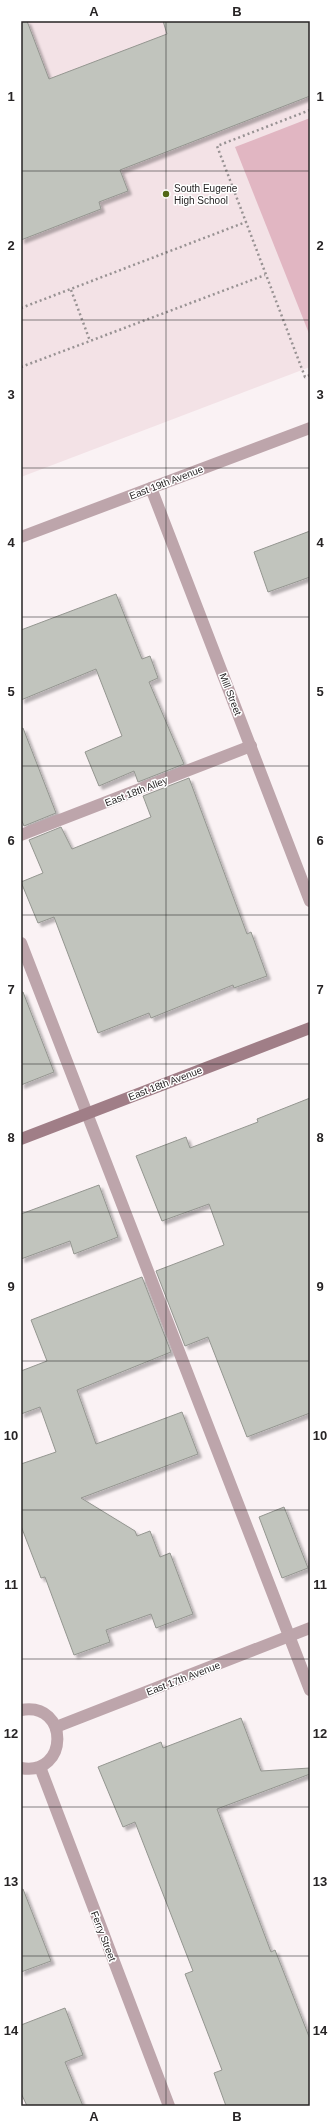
<svg xmlns="http://www.w3.org/2000/svg" width="331" height="2127" viewBox="0 0 331 2127" font-family="Arial,sans-serif">
<style>
.built{fill:#f3e2e6}
.green{fill:#e1b6c2}
.building{fill:#c1c4bd;stroke:#949690;filter:url(#shadow)}
.lines{fill:none;stroke-linecap:round;stroke-linejoin:round}
.path{stroke:#989293;stroke-width:2.5;stroke-dasharray:2 3;stroke-linecap:butt}
.service{stroke:#bda5ab;stroke-width:12}
.minor{stroke:#bda5ab;stroke-width:12}
.tertiary{stroke:#bda5ab;stroke-width:12}
.secondary{stroke:#a07e87;stroke-width:12}
.grid{fill:none;stroke:#272425;stroke-width:1;stroke-opacity:0.55}
.poi-dot{fill:#526817;stroke:#fff;stroke-width:1.5}
.labels{text-anchor:middle;stroke-width:3;stroke-linejoin:round;paint-order:stroke}
.poi-label{font-size:10px;fill:#272425;stroke:#fff;text-anchor:start}
.street-label{font-size:10px;fill:#272425;stroke:#fff}
.neatline{fill:none;stroke:#272425;stroke-width:1.5}
.grid-label{font-size:13px;text-anchor:middle;font-weight:bold;fill:#272425}
</style>
<defs>
<filter id="shadow"><feDropShadow dx="3.5" dy="3.5" stdDeviation="1" flood-color="#0004"/></filter>
</defs>
<rect width="100%" height="100%" fill="#faf2f4"/>
<polygon class="built" points="21,21 310,21 310,367 21,477"/>
<polygon class="green" points="310,118 310,336 235,147"/>
<g class="building">
<polygon points="21,21 27,21 49,79 167,34 163,21 310,21 310,96 120,170 128,191 99,202 101,209 21,240"/>
<polygon points="310,531 310,577 268,592 254,552"/>
<polygon points="116,594 142,659 150,656 158,678 149,682 184,764 138,782 134,771 99,786 85,752 122,736 96,669 21,700 21,630"/>
<polygon points="23,728 56,813 24,826 21,819 21,729"/>
<polygon points="189,778 247,934 251,932 267,976 234,988 233,985 151,1018 149,1013 98,1033 54,917 38,923 21,882 43,873 29,840 61,827 72,849 151,817 143,796"/>
<polygon points="21,992 23,992 54,1072 21,1085"/>
<polygon points="310,1098 310,1413 247,1437 208,1337 185,1346 156,1271 224,1245 209,1204 162,1221 136,1156 186,1137 190,1148 258,1122 257,1119"/>
<polygon points="99,1185 118,1237 74,1254 70,1241 21,1259 21,1214"/>
<polygon points="142,1277 171,1352 77,1390 96,1444 182,1412 198,1454 81,1498 135,1531 137,1536 150,1531 160,1557 170,1553 193,1614 156,1628 151,1614 106,1630 110,1642 74,1655 45,1577 41,1578 21,1526 21,1464 56,1452 40,1407 21,1414 21,1371 47,1361 31,1320"/>
<polygon points="284,1507 308,1568 282,1578 259,1517"/>
<polygon points="241,1718 261,1771 310,1768 310,1774 217,1809 271,1952 275,1950 310,2039 310,2106 226,2106 214,2073 222,2070 185,1974 193,1971 135,1822 123,1827 98,1767 161,1742 163,1748"/>
<polygon points="23,1889 51,1961 21,1972 21,1890"/>
<polygon points="65,2008 83,2055 65,2062 83,2106 27,2106 21,2093 21,2025"/>
</g>
<g class="lines">
<g class="path">
<polyline points="310,110 217,146 305,377 310,375"/>
<polyline points="71,290 90,341"/>
<polyline points="21,308 246,222"/>
<polyline points="21,367 265,275"/>
</g>
<g class="service">
<polyline points="21,835 251,746"/>
<polyline points="21,943 310,1690"/>
</g>
<g class="minor">
<polyline points="151,488 310,901"/>
<path d="M21 1710C70 1701 69 1777 21 1768"/>
<polyline points="56,1727 310,1628"/>
<polyline points="40,1767 169,2106"/>
</g>
<polyline class="tertiary" points="21,537 310,428"/>
<polyline class="secondary" points="21,1139 310,1028"/>
</g>
<path class="grid" d="M166 21V2106M21 171H310M21 320H310M21 468H310M21 617H310M21 766H310M21 915H310M21 1064H310M21 1212H310M21 1361H310M21 1510H310M21 1659H310M21 1807H310M21 1956H310"/>
<circle class="poi-dot" cx="166" cy="194" r="4"/>
<g class="labels">
<g class="poi-label">
<text x="174" y="192">South Eugene<tspan x="174" dy="12">High School</tspan></text>
</g>
<g class="street-label">
<text transform="translate(166 482) rotate(-21)" y="4">East 19th Avenue</text>
<text transform="translate(231 694) rotate(69)" y="4">Mill Street</text>
<text transform="translate(136 791) rotate(-21)" y="4">East 18th Alley</text>
<text transform="translate(165 1083) rotate(-21)" y="4">East 18th Avenue</text>
<text transform="translate(183 1678) rotate(-21)" y="4">East 17th Avenue</text>
<text transform="translate(104 1936) rotate(69)" y="4">Ferry Street</text>
</g>
</g>
<rect width="331" height="2127" fill="none" stroke="#ffffff" stroke-width="44"/>
<rect x="22" y="22" width="287" height="2083" class="neatline"/>
<g class="grid-label">
<text x="94" y="16">A</text>
<text x="237" y="16">B</text>
<text x="11" y="101">1</text>
<text x="320" y="101">1</text>
<text x="11" y="250">2</text>
<text x="320" y="250">2</text>
<text x="11" y="399">3</text>
<text x="320" y="399">3</text>
<text x="11" y="547">4</text>
<text x="320" y="547">4</text>
<text x="11" y="696">5</text>
<text x="320" y="696">5</text>
<text x="11" y="845">6</text>
<text x="320" y="845">6</text>
<text x="11" y="994">7</text>
<text x="320" y="994">7</text>
<text x="11" y="1142">8</text>
<text x="320" y="1142">8</text>
<text x="11" y="1291">9</text>
<text x="320" y="1291">9</text>
<text x="11" y="1440">10</text>
<text x="320" y="1440">10</text>
<text x="11" y="1589">11</text>
<text x="320" y="1589">11</text>
<text x="11" y="1738">12</text>
<text x="320" y="1738">12</text>
<text x="11" y="1886">13</text>
<text x="320" y="1886">13</text>
<text x="11" y="2035">14</text>
<text x="320" y="2035">14</text>
<text x="94" y="2121">A</text>
<text x="237" y="2121">B</text>
</g>
</svg>
